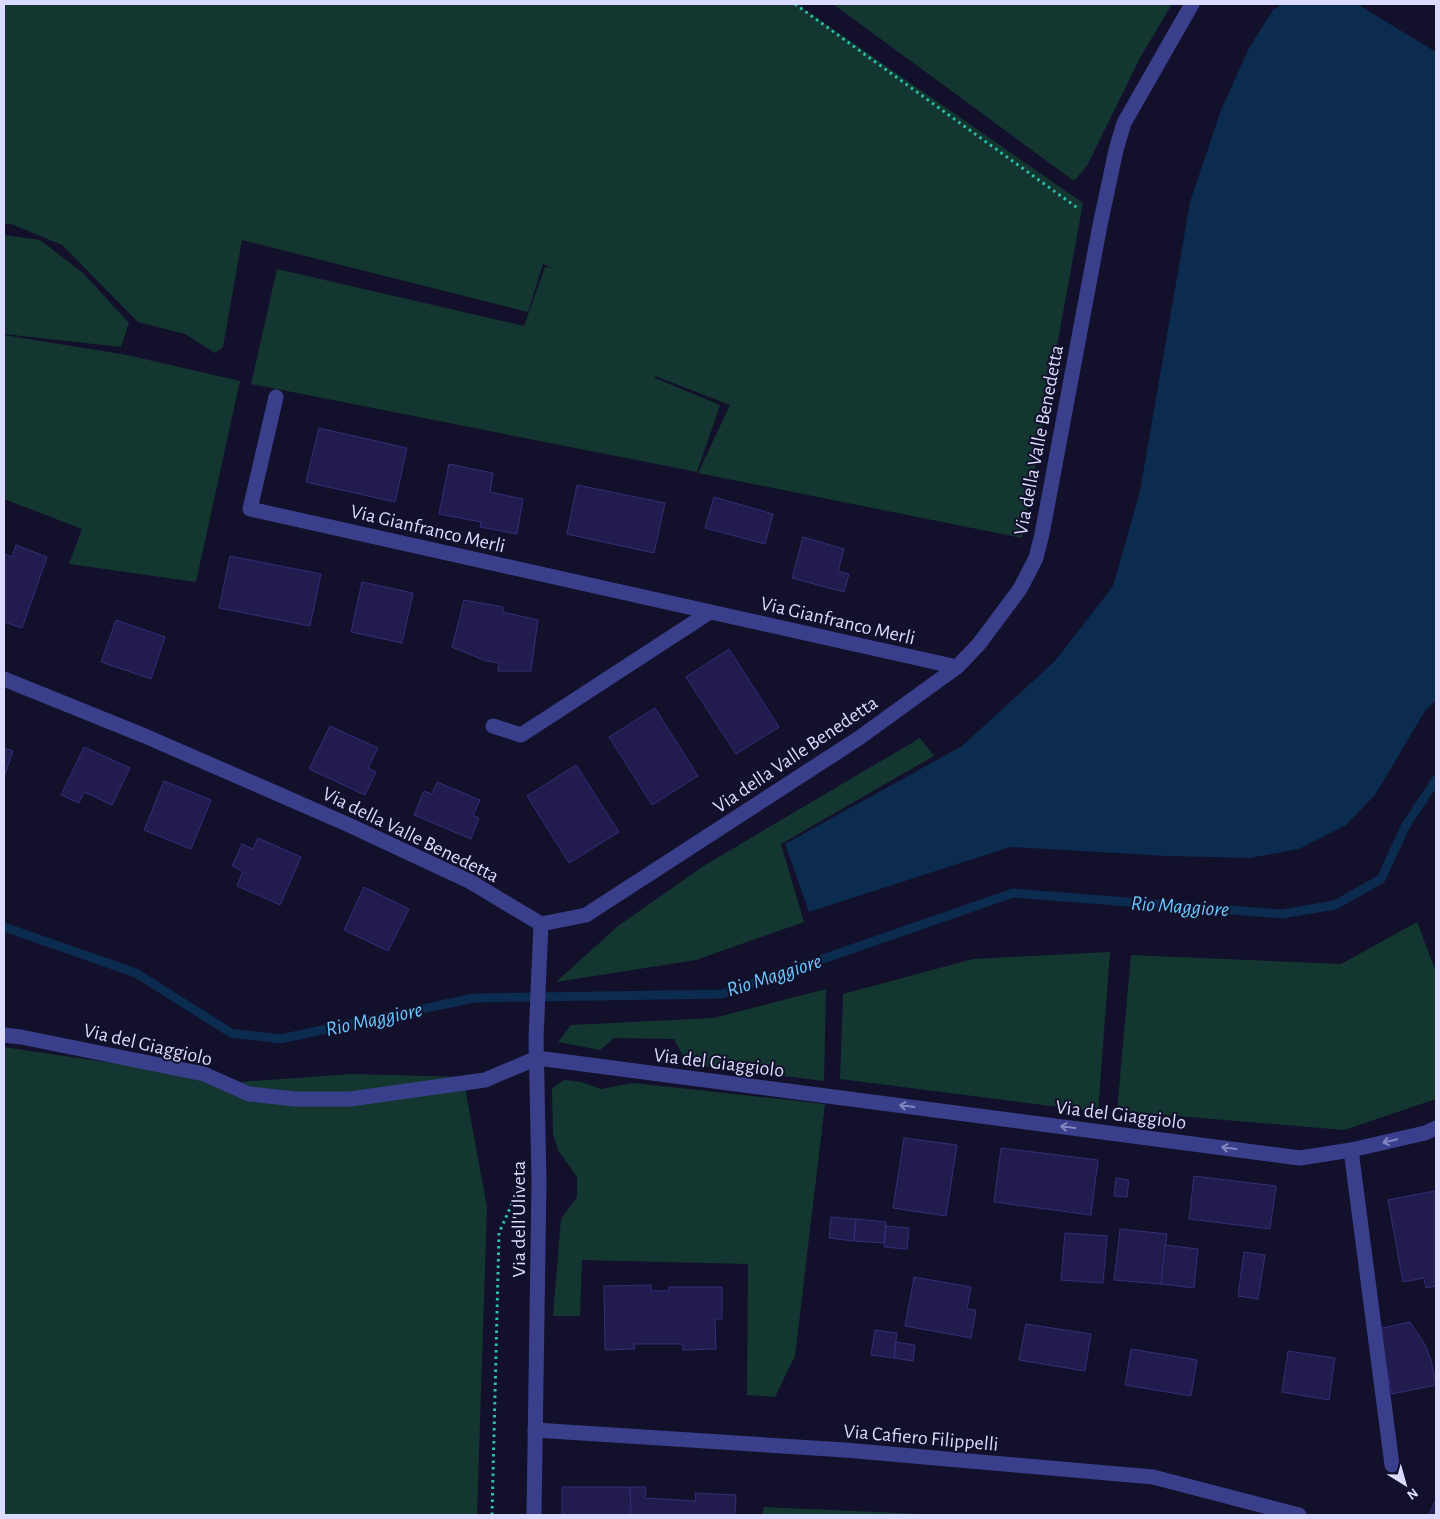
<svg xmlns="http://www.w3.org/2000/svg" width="1440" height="1519" viewBox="0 0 1440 1519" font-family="'Alegreya Sans',sans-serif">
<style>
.green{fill:#133631}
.water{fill:#0b2b4f}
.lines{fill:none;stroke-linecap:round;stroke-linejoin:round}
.stream{stroke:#0b2b4f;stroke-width:9}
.building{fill:#211c4d;stroke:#352d7a}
.path{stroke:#2dc1aa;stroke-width:3;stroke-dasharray:2.5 4;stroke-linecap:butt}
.minor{stroke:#3a3f8c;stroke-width:15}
.oneway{stroke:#8285c0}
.labels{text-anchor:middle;stroke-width:4;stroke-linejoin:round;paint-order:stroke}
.street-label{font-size:20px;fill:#dbdbff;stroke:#12102b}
.water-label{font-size:21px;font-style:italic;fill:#69c8ff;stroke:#12102b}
</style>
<rect width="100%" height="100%" fill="#12102b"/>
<g class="green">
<polygon points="4,4 797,4 1083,203 1022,538 698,473 730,405 655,376 655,378 720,405 697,472 251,384 277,269 524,326 545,267 552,268 543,264 528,312 242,240 223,347 215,353 185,334 138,322 62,245 11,224 4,224"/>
<polygon points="833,4 1172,4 1140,58 1087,166 1074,181"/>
<polygon points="4,235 40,240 83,273 129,323 121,347 4,334"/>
<polygon points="4,335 127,355 240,381 196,582 69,564 82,529 4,499"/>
<polygon points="920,738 934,756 781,844 804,922 696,960 556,982 618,926 705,865"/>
<polygon points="1417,922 1436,972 1436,1099 1344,1130 1117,1111 1131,955 1341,964"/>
<polygon points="1110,952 1098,1112 840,1079 843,994 973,959"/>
<polygon points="826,989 824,1081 687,1064 674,1039 614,1038 600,1050 558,1042 571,1025 714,1018"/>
<polygon points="4,1047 240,1082 352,1074 463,1077 487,1207 477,1515 4,1515"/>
<polygon points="565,1080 581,1082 601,1089 633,1083 825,1104 795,1356 775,1397 747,1395 748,1264 582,1260 580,1316 553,1316 561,1219 577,1197 577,1177 558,1150 553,1134 552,1089 559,1083"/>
<polygon points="764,1507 944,1515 762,1515"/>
</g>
<polygon class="water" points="1283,4 1357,4 1436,52 1436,700 1425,711 1375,795 1346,825 1299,849 1250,858 1167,856 1010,847 809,912 785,844 962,746 1055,661 1113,586 1140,491 1190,202 1221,110 1249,48 1273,10"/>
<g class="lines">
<polyline class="stream" points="4,927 136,973 231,1033 280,1039 474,998 722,994 1013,893 1282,914 1335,905 1381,879 1406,825 1436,780"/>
</g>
<g class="building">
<polygon points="319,428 407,448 395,502 306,482"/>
<polygon points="449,464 493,473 490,492 523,499 517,534 480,527 481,522 439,514"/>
<polygon points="577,485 665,503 654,553 567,534"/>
<polygon points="714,497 773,514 765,544 705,528"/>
<polygon points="803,537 844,549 838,571 849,574 844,592 792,578"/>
<polygon points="16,545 47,557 22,628 4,622 4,554 12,557"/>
<polygon points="230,556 321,574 310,626 219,608"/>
<polygon points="362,582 413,593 402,643 351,632"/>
<polygon points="464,600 503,607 503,612 538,620 531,671 498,671 499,663 486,661 452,647"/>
<polygon points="116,620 165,637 151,679 101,662"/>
<polygon points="729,649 779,727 736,754 686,677"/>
<polygon points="655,708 698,776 652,805 609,737"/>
<polygon points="330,726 378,748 368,768 376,772 365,795 309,769"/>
<polygon points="84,747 130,768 112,805 84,792 79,803 61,795"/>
<polygon points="4,748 13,751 4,777"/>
<polygon points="576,765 619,832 569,863 527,796"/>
<polygon points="164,781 211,800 191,849 144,830"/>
<polygon points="437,782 480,800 473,815 479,818 471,839 414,815 424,791 432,794"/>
<polygon points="258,838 301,857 280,905 237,886 243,871 232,866 242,844 253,849"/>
<polygon points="364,887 409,909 388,951 344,930"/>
<polygon points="904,1138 957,1145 946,1216 893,1208"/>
<polygon points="1001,1148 1098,1160 1091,1215 994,1202"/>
<polygon points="1194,1176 1276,1186 1270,1229 1189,1219"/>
<polygon points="1116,1178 1129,1180 1127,1197 1114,1196"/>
<polygon points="1435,1191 1436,1193 1436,1286 1426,1288 1424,1278 1403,1282 1388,1200"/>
<polygon points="831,1217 856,1219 854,1241 829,1238"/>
<polygon points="856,1219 886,1222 884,1243 854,1241"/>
<polygon points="886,1226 909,1228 907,1249 884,1247"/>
<polygon points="1120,1229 1167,1234 1161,1284 1114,1280"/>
<polygon points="1065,1233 1107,1236 1103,1283 1061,1280"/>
<polygon points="1165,1245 1198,1249 1194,1288 1161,1284"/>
<polygon points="1244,1252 1265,1255 1258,1299 1238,1296"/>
<polygon points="914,1277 971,1287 967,1309 976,1310 971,1338 905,1326"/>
<polygon points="651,1285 651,1291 669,1291 669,1287 722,1287 722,1319 715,1319 716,1349 683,1350 683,1344 634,1344 635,1349 605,1350 604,1286"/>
<polygon points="1410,1322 1424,1343 1431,1360 1436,1385 1392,1394 1378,1329"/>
<polygon points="1026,1324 1091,1334 1085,1371 1019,1360"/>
<polygon points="875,1330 897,1333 894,1358 871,1355"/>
<polygon points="896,1342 915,1345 913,1361 894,1358"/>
<polygon points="1131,1349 1197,1360 1191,1396 1125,1385"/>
<polygon points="1288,1351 1335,1358 1329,1400 1282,1392"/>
<polygon points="562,1487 630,1487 631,1515 562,1515"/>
<polygon points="630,1487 646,1487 645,1498 696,1501 695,1493 736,1495 735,1515 631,1515"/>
<polygon points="1434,1503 1436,1503 1436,1515 1429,1515"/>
</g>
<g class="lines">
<g class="path">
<polyline points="795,4 1079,209"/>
<polyline points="492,1515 499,1233 514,1199"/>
</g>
<g class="minor">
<polyline points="276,397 250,509 957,667"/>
<polyline points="4,679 145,736 349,825 471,882 541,924 586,915 859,738 957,667 979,644 1020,589 1036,558 1042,534 1100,225 1116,150 1124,123 1192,4"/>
<polyline points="493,726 521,735 710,612"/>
<polyline points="4,1035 21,1037 204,1074 249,1094 295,1099 350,1099 485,1080 537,1058 1300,1158 1351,1150 1425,1133 1436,1128"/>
<polyline points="1351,1150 1392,1465"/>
<polyline points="535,1430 845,1450 1153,1477 1299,1515"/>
<polyline points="534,1515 539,1182 536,1038 541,924"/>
</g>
</g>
<defs><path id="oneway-shaft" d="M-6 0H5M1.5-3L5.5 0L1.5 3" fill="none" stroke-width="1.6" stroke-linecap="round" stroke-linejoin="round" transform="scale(1.25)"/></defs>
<g class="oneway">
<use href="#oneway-shaft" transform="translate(907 1106) rotate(-173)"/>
<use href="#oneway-shaft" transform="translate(1068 1127) rotate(-173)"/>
<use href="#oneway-shaft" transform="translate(1390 1141) rotate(167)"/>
<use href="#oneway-shaft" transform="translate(1229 1148) rotate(-173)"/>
</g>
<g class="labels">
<g class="street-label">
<text transform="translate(1038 440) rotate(-79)" y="7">Via della Valle Benedetta</text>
<text transform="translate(428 528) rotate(13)" y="7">Via Gianfranco Merli</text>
<text transform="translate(838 620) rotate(13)" y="7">Via Gianfranco Merli</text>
<text transform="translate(795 754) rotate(-34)" y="7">Via della Valle Benedetta</text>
<text transform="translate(411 834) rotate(26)" y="7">Via della Valle Benedetta</text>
<text transform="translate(148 1044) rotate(13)" y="7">Via del Giaggiolo</text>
<text transform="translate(719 1062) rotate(7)" y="7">Via del Giaggiolo</text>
<text transform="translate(1121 1114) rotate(7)" y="7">Via del Giaggiolo</text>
<text transform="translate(518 1219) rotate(-90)" y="7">Via dell'Uliveta</text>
<text transform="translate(921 1437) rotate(5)" y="7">Via Cafiero Filippelli</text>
</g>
<g class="water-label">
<text transform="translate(1180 906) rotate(4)" y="7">Rio Maggiore</text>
<text transform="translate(774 975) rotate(-18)" y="7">Rio Maggiore</text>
<text transform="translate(374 1019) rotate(-12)" y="7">Rio Maggiore</text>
</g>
</g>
<rect width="1440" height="1519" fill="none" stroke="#dbdbff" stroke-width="10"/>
<g transform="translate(1405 1484) rotate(143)" stroke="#12102b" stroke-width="4" paint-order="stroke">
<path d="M0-4L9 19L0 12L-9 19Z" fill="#dbdbff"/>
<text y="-8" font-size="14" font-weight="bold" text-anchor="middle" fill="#dbdbff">N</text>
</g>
</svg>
